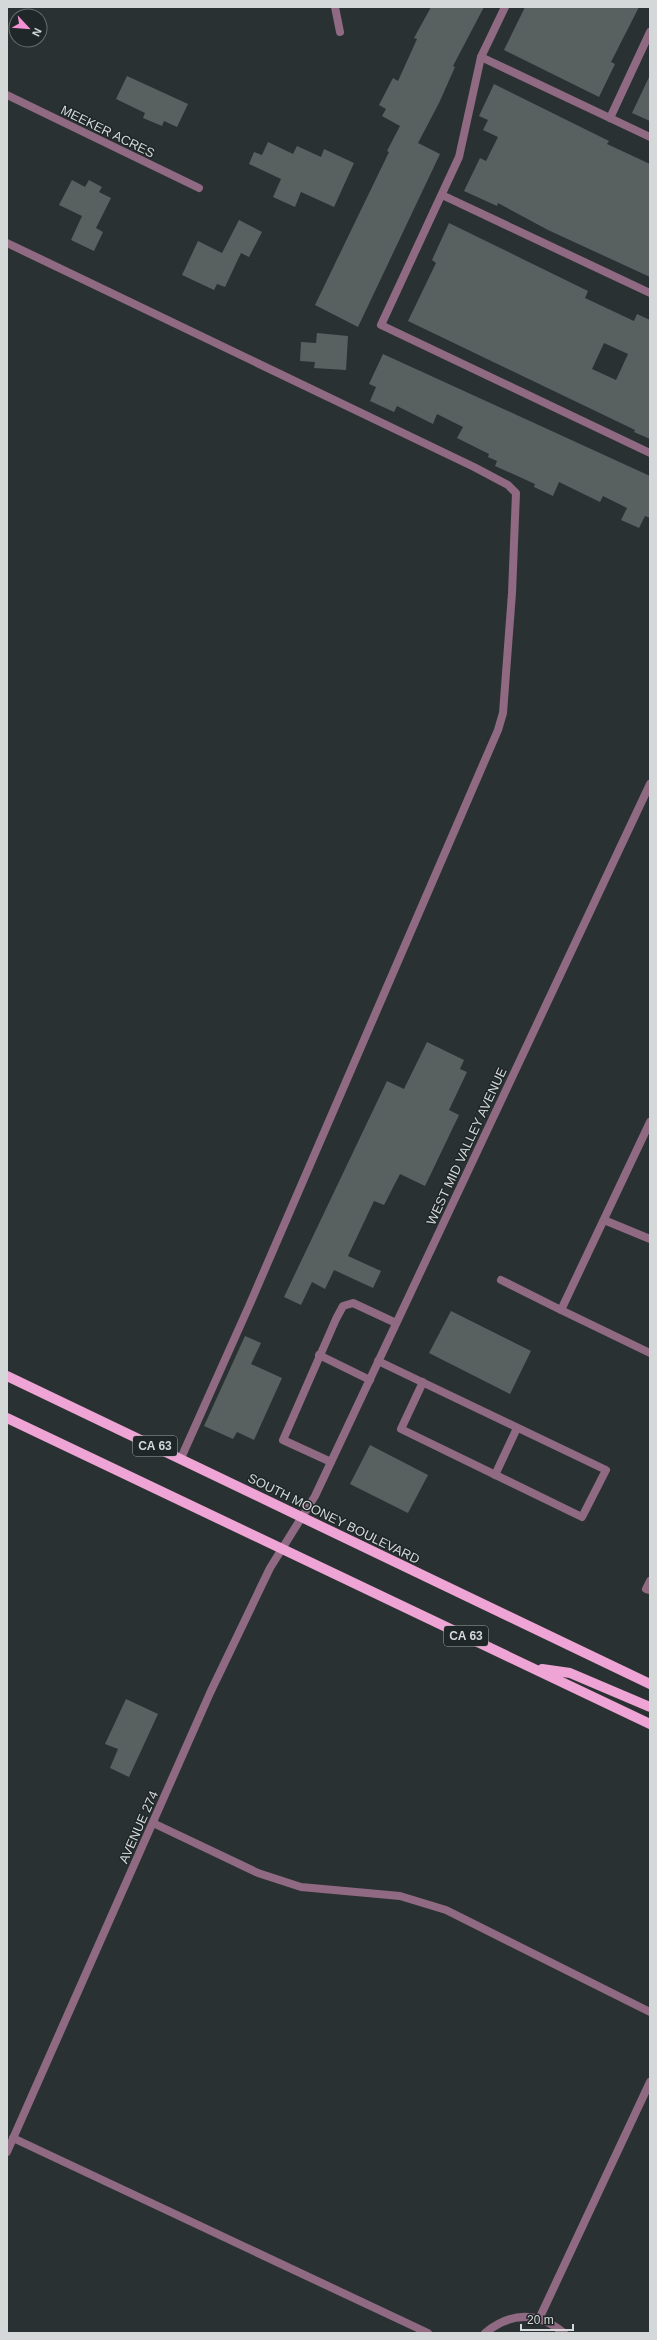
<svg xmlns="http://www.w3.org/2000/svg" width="657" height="2340" viewBox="0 0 657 2340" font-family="Helvetica,sans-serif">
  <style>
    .building { fill: #586060; fill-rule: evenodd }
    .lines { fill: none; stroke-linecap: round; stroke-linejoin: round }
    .lane { stroke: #8f6a82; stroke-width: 8 }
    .street { stroke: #8f6a82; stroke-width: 8 }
    .primary { stroke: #eea4d4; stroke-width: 10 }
    .labels { text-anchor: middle; stroke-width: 3; stroke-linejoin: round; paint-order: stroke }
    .shield { fill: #202728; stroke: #9ea3a3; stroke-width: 1 }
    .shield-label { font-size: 12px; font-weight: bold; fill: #d4d8d8 }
    .street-label { font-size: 13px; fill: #d4d8d8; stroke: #202728 }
  </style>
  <rect width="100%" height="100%" fill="#2a3132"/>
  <!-- building -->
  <g class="building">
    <path d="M 431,7 L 484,7 L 453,66 L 455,67 L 439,103 L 418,143 L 440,154 L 358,327 L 315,305 L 389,152 L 387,151 L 400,126 L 382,116 L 386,109 L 379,105 L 393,78 L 398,81 L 417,39 L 414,38 Z"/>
    <path d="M 525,7 L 639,7 L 611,62 L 615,64 L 599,97 L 504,50 Z"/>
    <path d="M 650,75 L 650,121 L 632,113 Z"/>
    <path d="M 127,76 L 188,104 L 177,127 L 164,121 L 162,126 L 143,118 L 145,113 L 116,99 Z"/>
    <path d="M 494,84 L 609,141 L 607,144 L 650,164 L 650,277 L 548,230 L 498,203 L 497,206 L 464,191 L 480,158 L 486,161 L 498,137 L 483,130 L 488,120 L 479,116 Z"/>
    <path d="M 268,142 L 293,154 L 297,146 L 321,157 L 324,149 L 354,163 L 334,207 L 301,192 L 295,207 L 273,197 L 281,179 L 249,164 L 254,152 L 262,155 Z"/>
    <path d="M 72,180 L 85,187 L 89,180 L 102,187 L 99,192 L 111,198 L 96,228 L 103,232 L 94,251 L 71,240 L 82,216 L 59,205 Z"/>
    <path d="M 239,220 L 262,232 L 249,257 L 241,253 L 225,287 L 217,284 L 214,290 L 182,275 L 198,241 L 222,253 Z"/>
    <path d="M 449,223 L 588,291 L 585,298 L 634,321 L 637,314 L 650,320 L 650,439 L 634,432 L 635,430 L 408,321 L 436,263 L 432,260 ZM 604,343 L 628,354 L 616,380 L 592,369 Z"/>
    <path d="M 317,333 L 348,336 L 346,370 L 314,368 L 315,362 L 300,361 L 301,342 L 316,343 Z"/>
    <path d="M 383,354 L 650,476 L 650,518 L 645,516 L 639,528 L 621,520 L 627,508 L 603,496 L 600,502 L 559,482 L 553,496 L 534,487 L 535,484 L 495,466 L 497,461 L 488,457 L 489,454 L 457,438 L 463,427 L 437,414 L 433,424 L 397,406 L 394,412 L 370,401 L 376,387 L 369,384 Z"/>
    <path d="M 427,1042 L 464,1060 L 460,1069 L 467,1072 L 449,1110 L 459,1115 L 425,1186 L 400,1174 L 384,1205 L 374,1201 L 348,1256 L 381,1271 L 373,1288 L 334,1270 L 325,1289 L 312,1282 L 301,1305 L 284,1297 L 387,1081 L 404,1089 Z"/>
    <path d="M 451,1311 L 531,1351 L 510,1394 L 429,1353 Z"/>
    <path d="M 245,1336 L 261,1343 L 251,1364 L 282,1378 L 254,1440 L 237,1432 L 233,1439 L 204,1426 Z"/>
    <path d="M 370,1445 L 428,1475 L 408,1513 L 350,1484 Z"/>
    <path d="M 126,1699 L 158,1714 L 129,1777 L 110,1768 L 118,1749 L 105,1744 Z"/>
  </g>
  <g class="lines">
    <!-- lane -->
    <g class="lane">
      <path d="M 335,7 L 340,32"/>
      <path d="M 7,243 L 474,467 L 508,485 L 516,493 L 512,593 L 503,713 L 498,730 L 249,1306 L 181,1458"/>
      <path d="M 604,1220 L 650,1239"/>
      <path d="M 319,1355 L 370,1380"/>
      <path d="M 378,1361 L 606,1470 L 582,1517 L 401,1429 L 423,1382"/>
      <path d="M 331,1462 L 283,1440 L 336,1319 L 343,1306 L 353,1303 L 396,1323"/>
      <path d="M 495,1475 L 517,1428"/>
      <path d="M 650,1581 L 646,1589 L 650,1590"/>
      <path d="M 153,1823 L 258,1873 L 301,1887 L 400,1896 L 446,1910 L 650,2012"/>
      <path d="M 13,2138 L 428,2333"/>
      <path d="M 539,2319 L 650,2082"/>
      <path d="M 485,2333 C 512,2311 538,2312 564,2333"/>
    </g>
    <!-- street -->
    <g class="street">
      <path d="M 505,7 L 481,57 L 459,157 L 381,325 L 650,453"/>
      <path d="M 481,57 L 650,137"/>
      <path d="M 7,95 L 199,188"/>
      <path d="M 610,118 L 650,32"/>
      <path d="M 442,195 L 650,293"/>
      <path d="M 501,1280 L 561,1310 L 650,1122"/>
      <path d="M 561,1310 L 650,1353"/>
      <path d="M 7,2152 L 210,1693 L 270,1568 L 315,1496 L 650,784"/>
    </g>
    <!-- primary -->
    <g class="primary">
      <path d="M 7,1376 L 650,1684"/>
      <path d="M 7,1418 L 650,1724"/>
      <path d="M 542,1669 L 570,1673 L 650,1707"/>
    </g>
  </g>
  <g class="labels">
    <!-- shield labels -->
    <g class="shield">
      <rect x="133" y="1436" width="44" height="20" rx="3"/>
      <rect x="444" y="1626" width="44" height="20" rx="3"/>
    </g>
    <g class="shield-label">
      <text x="155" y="1450">CA 63</text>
      <text x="466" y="1640">CA 63</text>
    </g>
    <!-- street labels -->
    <g class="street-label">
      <text transform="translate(108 131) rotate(26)" y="5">MEEKER ACRES</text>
      <text transform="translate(466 1146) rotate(-65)" y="5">WEST MID VALLEY AVENUE</text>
      <text transform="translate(334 1518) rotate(26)" y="5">SOUTH MOONEY BOULEVARD</text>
      <text transform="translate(138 1827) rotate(-66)" y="5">AVENUE 274</text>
    </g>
  </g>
  <!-- border -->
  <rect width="657" height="2340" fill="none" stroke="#d4d8d8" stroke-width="16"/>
  <!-- north arrow -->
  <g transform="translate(28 28) rotate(116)"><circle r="19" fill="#202728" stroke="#686e6e"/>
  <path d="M0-3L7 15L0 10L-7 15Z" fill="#f491d3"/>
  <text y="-6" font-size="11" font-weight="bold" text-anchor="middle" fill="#d4d8d8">N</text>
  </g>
  <!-- scale -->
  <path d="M521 2324v6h52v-6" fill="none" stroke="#d4d8d8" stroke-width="2"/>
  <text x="527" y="2324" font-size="12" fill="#d4d8d8" stroke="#202728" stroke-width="3" paint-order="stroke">20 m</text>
</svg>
